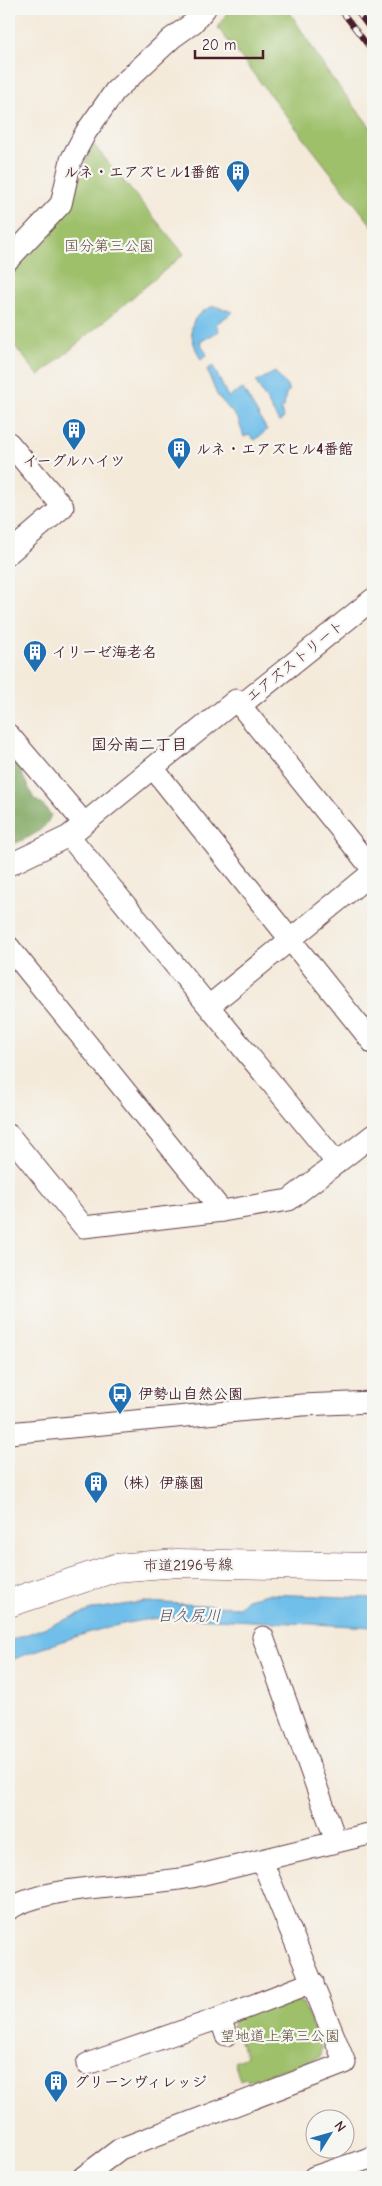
<svg xmlns="http://www.w3.org/2000/svg" width="382" height="2186" viewBox="0 0 382 2186" font-family="'Comic Neue','Klee One',sans-serif">
  <style>
    .green { fill: #9ec06a; stroke: #74704a }
    .forest { fill: #7ea65e; stroke: #646244 }
    .water { fill: #6fbfea; stroke: #5c6f8a }
    .lines { fill: none; stroke-linecap: round; stroke-linejoin: round }
    .street-casing { stroke: #643d45; stroke-width: 23 }
    .secondary-casing { stroke: #643d45; stroke-width: 29 }
    .street { stroke: #fff; stroke-width: 21 }
    .secondary { stroke: #fff; stroke-width: 28 }
    .rail-casing { stroke: #4a1f2b; stroke-width: 5.5 }
    .rail { stroke: #f6f6f2; stroke-width: 4; stroke-dasharray: 11; stroke-linecap: butt }
    .labels { text-anchor: middle; stroke-width: 4.5; stroke-linejoin: round; paint-order: stroke }
    .poi-label { font-size: 15px; font-weight: bold; fill: #4a1f2b; stroke: #f6f6f2; text-anchor: start }
    .park-label { font-size: 15px; fill: #634f3e; stroke: #f6f6f2 }
    .street-label { font-size: 15px; fill: #4a1f2b; stroke: #f6f6f2 }
    .neighbourhood-label { font-size: 16px; font-weight: bold; fill: #4a1f2b; stroke: #f6f6f2 }
    .water-label { font-size: 16px; font-style: italic; fill: #554f64; stroke: #f6f6f2 }
  </style>
  <rect width="100%" height="100%" fill="#f6f6f2"/>
  <filter id="ink" filterUnits="userSpaceOnUse"><feTurbulence type="fractalNoise" baseFrequency=".02" numOctaves="2"/><feDisplacementMap in="SourceGraphic" scale="10" xChannelSelector="R" yChannelSelector="G"/><feConvolveMatrix kernelMatrix="1 2 1 2 8 2 1 2 1" color-interpolation-filters="sRGB"/></filter>
  <filter id="wash" filterUnits="userSpaceOnUse"><feTurbulence type="fractalNoise" baseFrequency=".0096" numOctaves="4" result="noise"/><feDisplacementMap in="SourceGraphic" scale="20" xChannelSelector="R" yChannelSelector="G"/><feGaussianBlur stdDeviation="1.12" result="paint"/><feColorMatrix in="noise" values="0 0 0 0 0 0 0 0 0 0 0 0 0 0 0 0 0 1.4 0 .05"/><feComposite in="paint" operator="in"/></filter>
  <g filter="url(#wash)">
    <rect width="100%" height="100%" fill="#f4eada"/>
    <!-- green -->
    <g class="green">
      <path d="M 229,9 L 288,9 L 328,73 L 373,130 L 373,227 L 218,28 Z"/>
      <path d="M 93,144 L 184,254 L 39,376 L 9,339 L 9,277 L 32,248 L 68,209 Z"/>
      <path d="M 291,1999 L 303,2003 L 321,2047 L 320,2057 L 248,2081 L 246,2078 L 240,2080 L 234,2062 L 246,2057 L 238,2036 L 235,2037 L 232,2026 L 236,2017 Z"/>
    </g>
    <!-- forest -->
    <path class="forest" d="M 9,747 L 34,799 L 42,804 L 51,815 C 46,830 30,837 16,843 L 9,840 Z"/>
    <!-- water -->
    <g class="water">
      <path d="M 214,306 L 233,312 L 216,324 L 219,331 L 200,342 L 207,355 L 201,360 C 189,336 184,317 214,306 Z"/>
      <path d="M 213,366 L 228,397 L 243,389 L 267,430 L 255,440 L 249,435 L 244,437 L 238,419 L 217,395 L 207,370 Z"/>
      <path d="M 275,372 L 290,390 L 286,393 L 284,407 L 281,411 L 284,418 L 279,422 L 256,382 Z"/>
      <path d="M 267,1594 L 373,1598 L 373,1627 L 172,1617 C 113,1621 64,1640 9,1661 L 9,1641 L 94,1609 L 145,1602 L 239,1607 L 247,1599 Z"/>
    </g>
  </g>
  <g filter="url(#ink)">
    <g class="lines">
      <!-- street casing -->
      <g class="street-casing">
        <g id="street">
          <path d="M 9,259 L 61,204 L 71,160 L 86,132 L 115,91 L 172,38 L 193,23 L 205,9"/>
          <path d="M 9,443 L 63,507 L 9,553"/>
          <path d="M 241,705 L 373,599"/>
          <path d="M 9,735 L 84,823"/>
          <path d="M 153,768 L 373,1043"/>
          <path d="M 69,836 L 337,1163"/>
          <path d="M 9,865 L 69,836 L 236,700 L 373,870"/>
          <path d="M 9,947 L 222,1211"/>
          <path d="M 209,1006 L 373,872"/>
          <path d="M 9,1135 L 84,1227 L 222,1211 L 289,1200 L 373,1135"/>
          <path d="M 9,1433 L 302,1405 L 373,1402"/>
          <path d="M 263,1637 L 336,1841"/>
          <path d="M 9,1909 C 53,1883 140,1887 192,1877 L 373,1833"/>
          <path d="M 220,2018 L 226,2035"/>
          <path d="M 87,2064 L 220,2018 L 313,1982"/>
          <path d="M 83,2177 L 120,2149 L 345,2063 L 262,1861"/>
          <path d="M 314,2177 L 373,2157"/>
        </g>
      </g>
      <!-- secondary casing -->
      <g class="secondary-casing">
        <path id="secondary" d="M 9,1603 L 115,1568 L 177,1563 L 373,1567"/>
      </g>
      <!-- street -->
      <use href="#street" class="street"/>
      <!-- secondary -->
      <use href="#secondary" class="secondary"/>
      <!-- rail casing -->
      <g class="rail-casing">
        <g id="rail">
          <path d="M 340,9 L 373,52"/>
          <path d="M 355,9 L 373,33"/>
        </g>
      </g>
      <!-- rail -->
      <use href="#rail" class="rail"/>
    </g>
  </g>
  <!-- icons -->
  <defs>
    <g id="building-pin" transform="scale(1.25)"><path d="M0 17L-7.5 6A9.5 9.5 0 1 1 7.5 6Z" fill="#1f6fb2" stroke="#f6f6f2"/><path d="M-4-6H4V6H1V3H-1V6H-4ZM-2.5-4.3h1.7v1.8h-1.7ZM.8-4.3h1.7v1.8H.8ZM-2.5-1h1.7V.8h-1.7ZM.8-1h1.7V.8H.8Z" fill="#fff"/></g>
    <g id="bus-pin" transform="scale(1.25)"><path d="M0 17L-7.5 6A9.5 9.5 0 1 1 7.5 6Z" fill="#1f6fb2" stroke="#f6f6f2"/><path d="M-5-6H5V4H4V6H2V4H-2V6H-4V4H-5ZM-3.5-4V0h7V-4ZM-3.5 1.2v1.5H-2V1.2ZM2 1.2v1.5H3.5V1.2Z" fill="#fff"/></g>
  </defs>
  <g fill-rule="evenodd">
    <use href="#building-pin" x="238" y="172"/>
    <use href="#building-pin" x="74" y="430"/>
    <use href="#building-pin" x="179" y="449"/>
    <use href="#building-pin" x="35" y="652"/>
    <use href="#bus-pin" x="120" y="1394"/>
    <use href="#building-pin" x="96" y="1483"/>
    <use href="#building-pin" x="56" y="2082"/>
  </g>
  <g class="labels">
    <!-- poi labels -->
    <g class="poi-label">
      <text x="220" y="177" text-anchor="end">ルネ・エアズヒル1番館</text>
      <text x="196" y="454">ルネ・エアズヒル4番館</text>
      <text x="74" y="466" text-anchor="middle">イーグルハイツ</text>
      <text x="52" y="657">イリーゼ海老名</text>
      <text x="138" y="1399">伊勢山自然公園</text>
      <text x="114" y="1488">（株）伊藤園</text>
      <text x="74" y="2087">グリーンヴィレッジ</text>
    </g>
    <!-- park labels -->
    <g class="park-label">
      <text x="109" y="251">国分第三公園</text>
      <text x="280" y="2041">望地道上第三公園</text>
    </g>
    <!-- street labels -->
    <g class="street-label">
      <text transform="translate(295 661) rotate(-39)" y="5">エアズストリート</text>
      <text transform="translate(188 1565) rotate(-1)" y="5">市道2196号線</text>
    </g>
    <!-- neighbourhood labels -->
    <g class="neighbourhood-label">
      <text x="139" y="750">国分南二丁目</text>
    </g>
    <!-- water labels -->
    <g class="water-label">
      <text x="189" y="1621">目久尻川</text>
    </g>
  </g>
  <!-- margin -->
  <rect width="382" height="2186" fill="none" stroke="#f6f6f2" stroke-width="30"/>
  <!-- north arrow -->
  <g transform="translate(330 2134) rotate(53)"><circle r="24" fill="#f6f6f2" stroke="#b1a0a2"/>
  <path d="M0-4L9 19L0 12L-9 19Z" fill="#1f6fb2"/>
  <text y="-8" font-size="14" font-weight="bold" text-anchor="middle" fill="#4a1f2b">N</text>
  </g>
  <!-- scale -->
  <path d="M195 50v8h68v-8" fill="none" stroke="#4a1f2b" stroke-width="2.5"/>
  <text x="202" y="50" font-size="15" fill="#4a1f2b" stroke="#f6f6f2" stroke-width="4" paint-order="stroke">20 m</text>
</svg>
